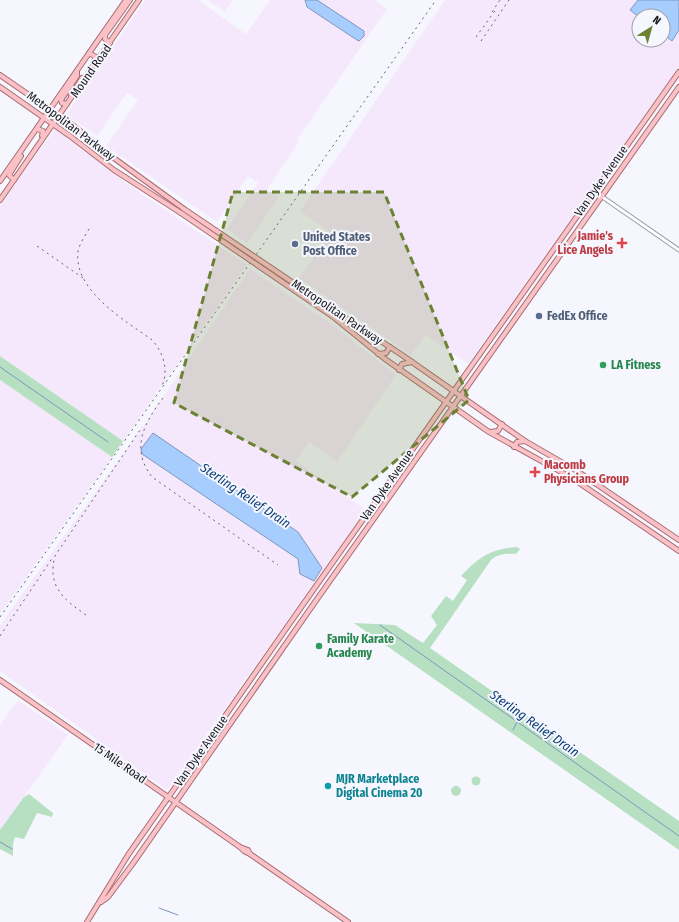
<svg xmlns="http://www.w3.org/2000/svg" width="679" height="922" viewBox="0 0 679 922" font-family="'Fira Sans Condensed',sans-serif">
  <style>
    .industrial { fill: #f6e8fc; fill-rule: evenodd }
    .green { fill: #b7e0c2 }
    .water { fill: #a7cdff; stroke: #7c97bb }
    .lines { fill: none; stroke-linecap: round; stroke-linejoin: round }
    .stream { stroke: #7c97bb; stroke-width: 1 }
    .minor-casing { stroke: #999ba6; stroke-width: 5 }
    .major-casing { stroke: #a96d73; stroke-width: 6 }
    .minor { stroke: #fff; stroke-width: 3 }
    .major { stroke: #fac2c7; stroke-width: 4 }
    .rail { stroke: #646569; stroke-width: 1; stroke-dasharray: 2 4; stroke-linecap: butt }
    .major-bridge-casing { stroke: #a96d73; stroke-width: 6; stroke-linecap: butt }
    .major-bridge { stroke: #fac2c7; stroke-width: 4 }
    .marked { fill: #6b8233; fill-opacity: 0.2; stroke: #6b8233; stroke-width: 3; stroke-dasharray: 8 5; stroke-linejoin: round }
    .health-dot { fill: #e0444e; stroke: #f6f7fe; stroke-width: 1.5 }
    .service-dot { fill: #5c6f8a; stroke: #f6f7fe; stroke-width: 1.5 }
    .leisure-dot { fill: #2e9e5b; stroke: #f6f7fe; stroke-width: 1.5 }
    .culture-dot { fill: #0f9aa8; stroke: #f6f7fe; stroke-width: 1.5 }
    .labels { text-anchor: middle; stroke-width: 4; stroke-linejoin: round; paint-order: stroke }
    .street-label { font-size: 12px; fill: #191a1d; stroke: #f6f7fe }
    .health-label { font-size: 12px; font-weight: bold; fill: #be3a42; stroke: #f6f7fe; text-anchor: end }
    .service-label { font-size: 12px; font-weight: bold; fill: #4e5e75; stroke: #f6f7fe; text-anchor: start }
    .leisure-label { font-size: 12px; font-weight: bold; fill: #27864d; stroke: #f6f7fe; text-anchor: start }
    .culture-label { font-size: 12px; font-weight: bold; fill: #0d838f; stroke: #f6f7fe; text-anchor: start }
    .water-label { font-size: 13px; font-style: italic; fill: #0c3e78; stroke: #f6f7fe }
  </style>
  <rect width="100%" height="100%" fill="#f6f7fe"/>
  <!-- industrial -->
  <g class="industrial">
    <path d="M 145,0 L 198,0 L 246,34 L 270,0 L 375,0 L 387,9 L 297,140 L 299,142 L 267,189 L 279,197 L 247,243 L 227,229 L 258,183 L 248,176 L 217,222 L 106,146 L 138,100 L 127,93 L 97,136 L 66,115 Z"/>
    <path d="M 207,0 L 233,0 L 225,12 Z"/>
    <path d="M 445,0 L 679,0 L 679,67 L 468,364 L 426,335 L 411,355 L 299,278 L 331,233 L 300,211 ZM 639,16 L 663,16 L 663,40 L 639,40 Z"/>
    <path d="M 55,129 L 67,137 L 85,153 L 89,153 L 127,184 L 247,265 L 123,441 L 0,356 L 0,205 Z"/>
    <path d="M 250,269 L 334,326 L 396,375 L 337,462 L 309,442 L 296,461 L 366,510 L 167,790 L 0,671 L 0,625 L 146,422 Z"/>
    <path d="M 0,380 L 112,457 L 0,614 Z"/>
    <path d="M 18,700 L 68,735 L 0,830 L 0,725 Z"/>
  </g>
  <!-- green -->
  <g class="green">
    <path d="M 0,356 L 123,441 L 112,457 L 0,380 Z"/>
    <path d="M 517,547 L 520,549 L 516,554 C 508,553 497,554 491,560 L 430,648 L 679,821 L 679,850 L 354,623 L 395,625 L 423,643 L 437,625 L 431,616 L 446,596 L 453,601 L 467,580 L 461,576 C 479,557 490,549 517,547 Z"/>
    <circle cx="476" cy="781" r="4.5"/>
    <circle cx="456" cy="791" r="5"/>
    <path d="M 29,794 L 53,813 L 52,817 L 37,813 L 24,839 L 15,837 L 13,844 L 13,856 L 0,849 L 0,830 L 24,797 Z"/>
  </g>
  <!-- water -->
  <g class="water">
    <path d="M 305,0 L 317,0 L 364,31 L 364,36 L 359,41 L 357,40 L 307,7 Z"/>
    <path d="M 638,0 L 679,0 L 679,30 L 672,41 L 663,34 L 663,16 L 639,17 L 630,10 Z"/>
    <path d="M 153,433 L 298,532 L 322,568 L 314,581 L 300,574 L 298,559 L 142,454 L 141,449 Z"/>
  </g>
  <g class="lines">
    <!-- stream -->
    <g class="stream">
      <path d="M 0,367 L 108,442"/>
      <path d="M 380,625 L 679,836"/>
      <path d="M 513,730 L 517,722"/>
      <path d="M 0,842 L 12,849"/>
      <path d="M 159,908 L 178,915"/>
    </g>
    <!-- minor casing -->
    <g class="minor-casing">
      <path id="minor" d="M 601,196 L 679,250"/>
    </g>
    <!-- major casing -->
    <g class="major-casing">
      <g id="major">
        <path d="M 110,43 L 105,39 L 105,35 L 130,0"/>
        <path d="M 89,53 L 96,57 L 93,63"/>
        <path d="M 0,75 L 74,126 L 111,156 L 184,209"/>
        <path d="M 0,87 L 70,136 L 114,170 L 181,213"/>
        <path d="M 71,96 L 82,78"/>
        <path d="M 67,104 L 62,103 L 61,100 L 77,76 L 77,71"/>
        <path d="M 37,129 L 43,131 L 42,136"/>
        <path d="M 14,180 L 9,175 L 21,156"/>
        <path d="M 0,181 L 126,0"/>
        <path d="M 0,200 L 139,0"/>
        <path d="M 335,311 L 402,355 L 525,441 L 577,471 L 679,540"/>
        <path d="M 332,316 L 385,359 L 489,432 L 572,478 L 679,551"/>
        <path d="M 378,354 L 386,353 L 390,347"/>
        <path d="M 399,370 L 402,364 L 412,362"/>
        <path d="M 490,432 L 498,431 L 502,424"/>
        <path d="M 514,447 L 517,442 L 525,441"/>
        <path d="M 0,680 L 240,847 L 248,850 L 250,854"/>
        <path d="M 240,847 L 244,851 L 250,854 L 348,922"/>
        <path d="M 101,902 L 108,897 L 134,862 L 315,602 L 679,87"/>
        <path d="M 87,922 L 128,855 L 297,613 L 679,72"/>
      </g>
    </g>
    <!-- minor -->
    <use href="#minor" class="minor"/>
    <!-- major -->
    <use href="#major" class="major"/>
    <!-- rail -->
    <g class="rail">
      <path d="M 492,12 L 500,0"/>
      <path d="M 476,37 L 497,8"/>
      <path d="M 481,41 L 509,0"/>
      <path d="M 89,229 C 85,236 80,243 78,251 C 73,290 124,320 151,339 C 163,351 169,370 162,386"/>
      <path d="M 37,246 L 83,278"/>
      <path d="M 163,398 C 144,423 130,449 152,477 L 278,565"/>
      <path d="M 86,615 C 63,599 47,586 55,556 L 142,427"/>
      <path d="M 0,617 L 436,0"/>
      <path d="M 0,636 L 53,557"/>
    </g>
    <!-- major-bridge casing -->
    <g class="major-bridge-casing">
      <g id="major-bridge">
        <path d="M 184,209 L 335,311"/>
        <path d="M 181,213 L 332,316"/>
      </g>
    </g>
    <!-- major-bridge -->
    <use href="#major-bridge" class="major-bridge"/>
  </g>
  <!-- marked area -->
  <path class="marked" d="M 233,192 L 384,192 L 469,400 L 352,497 L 174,403 Z"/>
  <!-- markers -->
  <g class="health-dot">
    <path d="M620 237h4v4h4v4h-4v4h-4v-4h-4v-4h4z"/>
    <path d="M533 466h4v4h4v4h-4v4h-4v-4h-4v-4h4z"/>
  </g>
  <g class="service-dot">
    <circle cx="295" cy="244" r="4"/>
    <circle cx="539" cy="316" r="4"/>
  </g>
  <g class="leisure-dot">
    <circle cx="603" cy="365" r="4"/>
    <circle cx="319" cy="646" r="4"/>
  </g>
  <circle class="culture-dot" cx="328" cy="786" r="4"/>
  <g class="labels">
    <!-- street labels -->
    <g class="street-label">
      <text transform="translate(91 71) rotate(-55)" y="4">Mound Road</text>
      <text transform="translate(71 126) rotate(37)" y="4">Metropolitan Parkway</text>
      <text transform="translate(601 181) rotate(-55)" y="4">Van Dyke Avenue</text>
      <text transform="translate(337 312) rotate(34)" y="4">Metropolitan Parkway</text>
      <text transform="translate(387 485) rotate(-55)" y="4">Van Dyke Avenue</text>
      <text transform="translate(201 751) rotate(-55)" y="4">Van Dyke Avenue</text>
      <text transform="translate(120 763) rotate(35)" y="4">15 Mile Road</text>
    </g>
    <!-- health labels -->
    <g class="health-label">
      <text x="613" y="240">Jamie's<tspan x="613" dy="14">Lice Angels</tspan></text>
      <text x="544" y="469" text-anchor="start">Macomb<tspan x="544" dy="14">Physicians Group</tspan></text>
    </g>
    <!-- service labels -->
    <g class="service-label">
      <text x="303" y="241">United States<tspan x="303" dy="14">Post Office</tspan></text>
      <text x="547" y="320">FedEx Office</text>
    </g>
    <!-- leisure labels -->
    <g class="leisure-label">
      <text x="611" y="369">LA Fitness</text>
      <text x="327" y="643">Family Karate<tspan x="327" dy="14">Academy</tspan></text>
    </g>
    <!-- culture labels -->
    <g class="culture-label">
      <text x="336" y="783">MJR Marketplace<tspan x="336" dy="14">Digital Cinema 20</tspan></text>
    </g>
    <!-- water labels -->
    <g class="water-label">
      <text transform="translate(246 495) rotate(34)" y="5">Sterling Relief Drain</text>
      <text transform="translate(535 723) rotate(35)" y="5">Sterling Relief Drain</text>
    </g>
  </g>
  <!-- north arrow -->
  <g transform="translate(651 28) rotate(37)"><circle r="19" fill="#f6f7fe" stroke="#9e9fa4"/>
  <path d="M0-3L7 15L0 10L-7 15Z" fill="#6b8233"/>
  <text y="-6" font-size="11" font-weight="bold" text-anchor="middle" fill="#191a1d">N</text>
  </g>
</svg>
